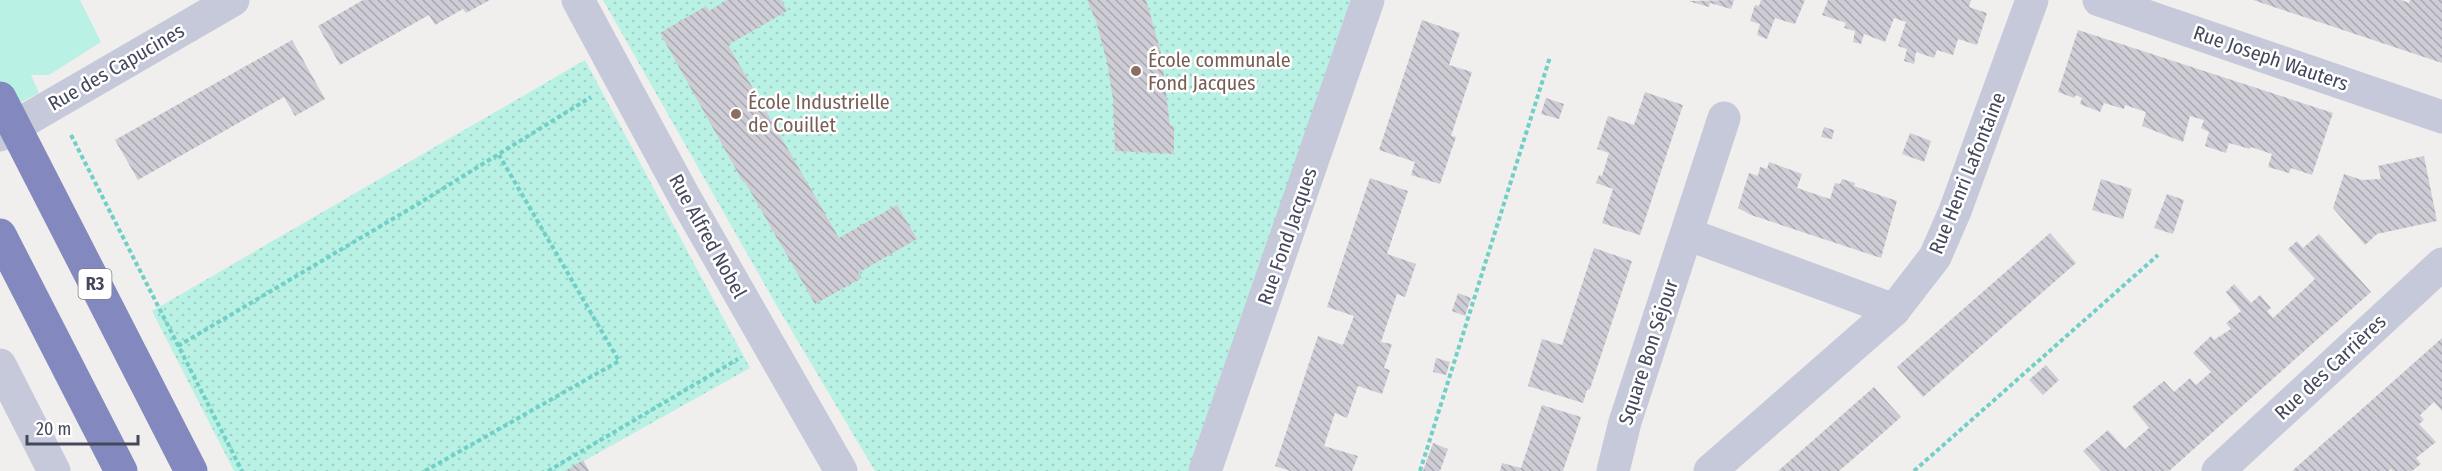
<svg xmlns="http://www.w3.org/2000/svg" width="2442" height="471" viewBox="0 0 2442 471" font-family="'Fira Sans Condensed',sans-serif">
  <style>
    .grass { fill: #b9f1e4 }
    .park { fill: url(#park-dots) }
    .building { fill: url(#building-back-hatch) }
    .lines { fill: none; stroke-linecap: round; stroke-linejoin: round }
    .path { stroke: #70d0c5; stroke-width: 4; stroke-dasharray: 4.5 3; stroke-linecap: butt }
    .street { stroke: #c6c9d9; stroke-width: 33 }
    .highway { stroke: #8389bf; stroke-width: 33 }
    .education-dot { fill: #8d6e63; stroke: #fff; stroke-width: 2 }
    .labels { text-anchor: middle; stroke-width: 5; stroke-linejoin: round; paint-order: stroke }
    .shield { fill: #fff; stroke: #7d7f8d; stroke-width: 1.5 }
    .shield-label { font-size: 18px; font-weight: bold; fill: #45485c }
    .street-label { font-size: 20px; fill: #45485c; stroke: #fff }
    .education-label { font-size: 20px; fill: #785e54; stroke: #fff; text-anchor: start }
  </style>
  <defs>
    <pattern id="park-dots" width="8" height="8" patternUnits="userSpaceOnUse" patternTransform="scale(1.5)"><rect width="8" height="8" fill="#b9f1e4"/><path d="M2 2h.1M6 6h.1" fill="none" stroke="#a0d0c6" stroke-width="1.8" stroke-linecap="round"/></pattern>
    <pattern id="building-back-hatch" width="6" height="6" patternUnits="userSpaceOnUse" patternTransform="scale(1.5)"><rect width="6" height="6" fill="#cecdd6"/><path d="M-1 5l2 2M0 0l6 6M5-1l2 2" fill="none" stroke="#a9a8b1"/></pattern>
  </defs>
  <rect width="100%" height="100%" fill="#f1efed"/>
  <!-- grass -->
  <path class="grass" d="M 0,0 L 80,0 L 101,42 L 49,75 L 31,75 L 39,93 L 0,113 Z"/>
  <!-- park -->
  <g class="park">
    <path d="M 603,0 L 1354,0 L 1191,471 L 875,471 L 774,301 Z"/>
    <path d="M 585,60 L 750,368 L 566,471 L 234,471 L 152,311 Z"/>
  </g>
  <!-- building -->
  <g class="building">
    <path d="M 363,0 L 490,0 L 466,13 L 463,9 L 435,25 L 429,15 L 340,65 L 318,26 Z"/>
    <path d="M 727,0 L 781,0 L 787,11 L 728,45 L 839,238 L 897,205 L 917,239 L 858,273 L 862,278 L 815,304 L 745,182 L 743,182 L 660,33 L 706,6 L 709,11 Z"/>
    <path d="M 1087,0 L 1146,0 L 1161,52 L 1170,126 L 1174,126 L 1174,154 L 1115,151 L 1113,99 L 1107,62 L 1096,21 Z"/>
    <path d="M 1734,0 L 1731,9 L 1710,3 L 1709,7 L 1688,1 Z"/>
    <path d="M 1761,0 L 1805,0 L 1795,24 L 1775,18 L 1767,39 L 1757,35 L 1760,24 L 1750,21 L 1755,5 L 1759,6 Z"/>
    <path d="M 1828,0 L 1971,0 L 1969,7 L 1987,13 L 1977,45 L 1958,39 L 1953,55 L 1937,50 L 1934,58 L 1916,52 L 1914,64 L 1904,61 L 1907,49 L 1898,46 L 1906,22 L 1894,18 L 1885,42 L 1864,34 L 1861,44 L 1853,42 L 1855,31 L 1844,28 L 1846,23 L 1822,15 Z"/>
    <path d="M 2253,0 L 2401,0 L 2409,3 L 2410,0 L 2442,0 L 2442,63 Z"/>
    <path d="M 1422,20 L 1460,33 L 1449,65 L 1472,72 L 1451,136 L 1456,137 L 1440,184 L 1411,175 L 1415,162 L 1379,150 Z"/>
    <path d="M 2078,30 L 2333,113 L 2312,175 L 2291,168 L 2289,173 L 2268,167 L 2272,154 L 2251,147 L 2250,149 L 2229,143 L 2226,153 L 2205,146 L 2209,132 L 2201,128 L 2204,120 L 2190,116 L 2183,142 L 2142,126 L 2146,112 L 2125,105 L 2124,109 L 2104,103 L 2100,112 L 2080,104 L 2082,98 L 2076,95 L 2074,98 L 2058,92 Z"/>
    <path d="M 292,40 L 325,99 L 295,116 L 284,97 L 138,180 L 115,140 Z"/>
    <path d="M 1645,92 L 1683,105 L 1640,235 L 1602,223 L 1613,189 L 1596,183 L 1599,175 L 1602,176 L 1609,153 L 1597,149 L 1608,116 L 1634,125 Z"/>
    <path d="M 1546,98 L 1564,104 L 1559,119 L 1541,114 Z"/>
    <path d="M 1824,127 L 1834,130 L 1832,139 L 1821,137 Z"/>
    <path d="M 1910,133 L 1931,141 L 1924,162 L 1902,154 Z"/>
    <path d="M 2424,156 L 2437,221 L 2377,234 L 2365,245 L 2333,208 L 2344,174 L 2362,180 L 2381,179 L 2378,166 Z"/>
    <path d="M 1769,162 L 1802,174 L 1797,188 L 1830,199 L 1835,183 L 1840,184 L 1842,179 L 1855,183 L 1854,186 L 1897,201 L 1881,258 L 1751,215 L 1738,208 L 1749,173 L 1758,176 L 1760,167 L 1767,169 Z"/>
    <path d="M 1370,178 L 1408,191 L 1387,254 L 1416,264 L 1405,297 L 1397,294 L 1381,342 L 1392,344 L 1384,368 L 1390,370 L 1382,394 L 1358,386 L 1347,418 L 1335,413 L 1324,446 L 1358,456 L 1352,471 L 1290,471 L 1275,466 L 1318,336 L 1343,345 L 1354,316 L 1327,307 Z"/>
    <path d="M 2101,179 L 2132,189 L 2123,219 L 2092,210 Z"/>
    <path d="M 2167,194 L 2184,200 L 2173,234 L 2154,228 Z"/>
    <path d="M 2050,233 L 2076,263 L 1923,397 L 1897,367 Z"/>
    <path d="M 2319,234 L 2371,292 L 2169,471 L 2101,471 L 2083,451 L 2108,430 L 2125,449 L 2149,428 L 2132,407 L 2164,381 L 2174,392 L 2190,378 L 2196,385 L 2211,372 L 2193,353 L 2211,336 L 2214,340 L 2231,329 L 2226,323 L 2241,311 L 2226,292 L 2234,284 L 2251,303 L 2260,295 L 2271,308 L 2267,311 L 2273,318 L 2315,279 L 2288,249 L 2297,241 L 2303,248 Z"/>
    <path d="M 1594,248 L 1632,261 L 1590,389 L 1587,390 L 1583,403 L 1528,386 L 1542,339 L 1562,345 Z"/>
    <path d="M 1458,293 L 1471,298 L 1465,316 L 1452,311 Z"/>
    <path d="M 2442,338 L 2442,411 L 2434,402 L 2420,415 L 2424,420 L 2419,424 L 2436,442 L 2416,458 L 2421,464 L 2412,471 L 2393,471 L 2391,469 L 2389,471 L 2292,471 Z"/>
    <path d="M 1436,358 L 1450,362 L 1446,375 L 1433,372 Z"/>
    <path d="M 2046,365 L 2059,380 L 2043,395 L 2029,380 Z"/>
    <path d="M 1874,387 L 1901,417 L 1875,440 L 1839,471 L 1778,471 Z"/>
    <path d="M 1542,405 L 1581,417 L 1563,471 L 1500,471 L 1502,463 L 1521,468 Z"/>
    <path d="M 1433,443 L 1448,449 L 1440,471 L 1423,471 Z"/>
    <path d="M 583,460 L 589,471 L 565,471 Z"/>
  </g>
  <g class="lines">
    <!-- path -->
    <g class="path">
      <path d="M 71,135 L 242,471"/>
      <path d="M 178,346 L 418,204 L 591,97"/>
      <path d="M 425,471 L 619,361 L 499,155"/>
      <path d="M 548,471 L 738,359"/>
      <path d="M 1420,471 L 1550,57"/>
      <path d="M 1914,471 L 2158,255"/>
    </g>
    <!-- street -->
    <g class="street">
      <path d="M 578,0 L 685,198 L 841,471"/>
      <path d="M 2099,0 L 2442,117"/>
      <path d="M 0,135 L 233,0"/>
      <path d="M 1687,234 L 1894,310"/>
      <path d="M 0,365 L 54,471"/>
      <path d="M 1205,471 L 1368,0"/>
      <path d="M 1613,471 L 1625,422 L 1724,118"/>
      <path d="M 1710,471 L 1894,310 L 1935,257 L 1955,211 L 2032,0"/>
      <path d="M 2218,471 L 2442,264"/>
    </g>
    <!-- highway -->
    <g class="highway">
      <path d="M 0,98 L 191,471"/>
      <path d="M 0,235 L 121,471"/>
    </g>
  </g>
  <!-- markers -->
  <g class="education-dot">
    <circle cx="1136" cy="71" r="6"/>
    <circle cx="736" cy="114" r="6"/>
  </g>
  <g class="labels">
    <!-- shield labels -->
    <rect class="shield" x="78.5" y="269" width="33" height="30" rx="4.5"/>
    <g class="shield-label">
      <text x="95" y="290">R3</text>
    </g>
    <!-- street labels -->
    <g class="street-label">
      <text transform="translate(2271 58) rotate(19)" y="7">Rue Joseph Wauters</text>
      <text transform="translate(116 67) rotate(-30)" y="7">Rue des Capucines</text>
      <text transform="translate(1967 173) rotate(-68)" y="7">Rue Henri Lafontaine</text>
      <text transform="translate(708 236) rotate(61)" y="7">Rue Alfred Nobel</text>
      <text transform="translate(1287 236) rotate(-71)" y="7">Rue Fond Jacques</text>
      <text transform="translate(1648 352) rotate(-72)" y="7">Square Bon Séjour</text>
      <text transform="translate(2330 367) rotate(-43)" y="7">Rue des Carrières</text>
    </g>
    <!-- education labels -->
    <g class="education-label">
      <text x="1148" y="67">École communale<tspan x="1148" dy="23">Fond Jacques</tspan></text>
      <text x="748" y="109">École Industrielle<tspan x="748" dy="23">de Couillet</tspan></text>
    </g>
  </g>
  <!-- scale -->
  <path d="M27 435v9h111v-9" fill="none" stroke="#45485c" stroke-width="3"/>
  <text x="36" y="435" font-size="18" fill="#45485c" stroke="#ffffff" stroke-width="4.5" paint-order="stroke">20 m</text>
</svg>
